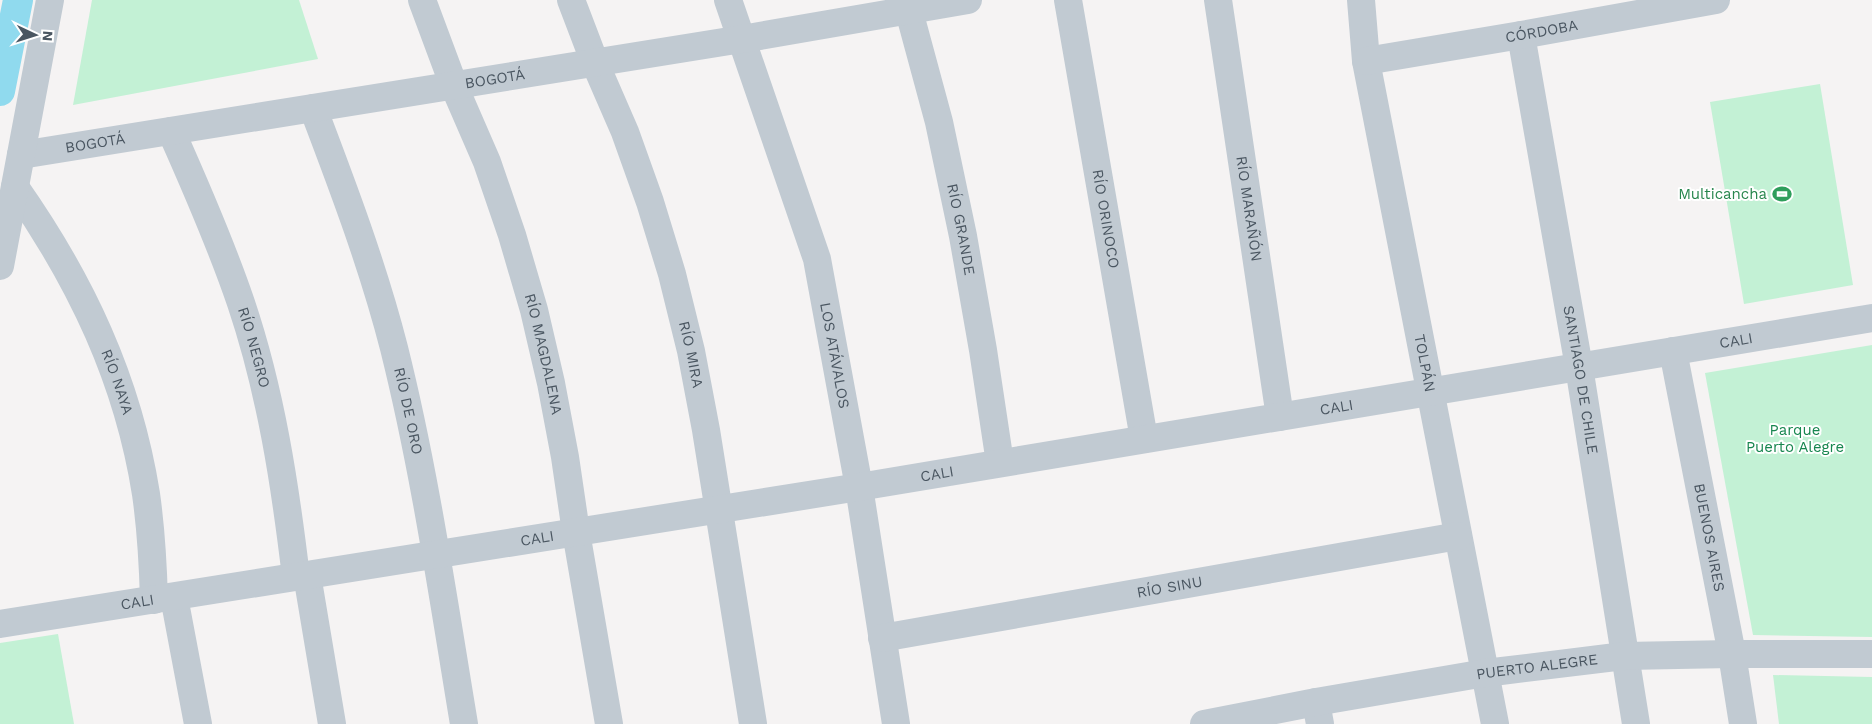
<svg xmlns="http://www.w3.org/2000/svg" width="1872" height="724" viewBox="0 0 1872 724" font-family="'Work Sans',sans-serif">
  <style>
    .green { fill: #c3f1d5 }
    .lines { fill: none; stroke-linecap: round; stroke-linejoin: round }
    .canal { stroke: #90daee; stroke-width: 30 }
    .minor { stroke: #c1cad2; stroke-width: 28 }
    .tertiary { stroke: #c1cad2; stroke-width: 28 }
    .labels { text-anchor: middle; stroke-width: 4; stroke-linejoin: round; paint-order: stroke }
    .street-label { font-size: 15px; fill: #4a5661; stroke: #fff }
    .leisure-label { font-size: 15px; fill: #27864d; stroke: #fff; text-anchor: end }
    .park-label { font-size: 15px; fill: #17864f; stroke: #fff }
  </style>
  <rect width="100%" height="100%" fill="#f5f3f3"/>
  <!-- green -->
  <g class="green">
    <path d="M 92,0 L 299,0 L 318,59 L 73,105 Z"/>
    <path d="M 1820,84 L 1853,285 L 1744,304 L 1710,102 Z"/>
    <path d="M 1872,345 L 1872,637 L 1753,635 L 1705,373 Z"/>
    <path d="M 58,634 L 74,724 L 0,724 L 0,643 Z"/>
    <path d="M 1773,675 L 1872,677 L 1872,724 L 1779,724 Z"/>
  </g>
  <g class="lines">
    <!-- canal -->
    <path class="canal" d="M 0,91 L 18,0"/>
    <!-- minor -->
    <g class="minor">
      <path id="s1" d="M 422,0 L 454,86 L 487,162 L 512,235 L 534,310 L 551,383 L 565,457 L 576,532 L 609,724"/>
      <path id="s2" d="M 571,0 L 595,63 L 625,132 L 650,202 L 672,274 L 691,351 L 706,430 L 753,724"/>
      <path id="s3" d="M 728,0 L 817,259 L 859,487 L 896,724"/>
      <path id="s4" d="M 906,0 L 939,122 L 963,236 L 983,350 L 1000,463"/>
      <path id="s5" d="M 1068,0 L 1144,439"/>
      <path id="s6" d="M 1218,0 L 1280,417"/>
      <path id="s7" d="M 1361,0 L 1366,61 L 1495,724"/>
      <path id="s8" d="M 1521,35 L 1579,367 L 1636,724"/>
      <path id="s9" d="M 1366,61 L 1521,35 L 1716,0"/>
      <path id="s10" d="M 313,108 C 343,187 373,266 394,348 C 425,472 443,598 464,724"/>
      <path id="s11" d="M 171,131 C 196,187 221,244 241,303 C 271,392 285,484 296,577"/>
      <path id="s12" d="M 15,187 C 81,281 128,380 146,494 C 151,529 153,564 154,600"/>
      <path id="s13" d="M 1673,351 L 1732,654 L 1743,724"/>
      <path d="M 307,575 L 332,724"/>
      <path d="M 174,597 L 198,724"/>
      <path id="s14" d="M 0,624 L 859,487 L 1872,318"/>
      <path id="s15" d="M 882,638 L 1458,536"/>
      <path d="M 1316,702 L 1320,724"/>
      <path id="s16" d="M 1204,724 L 1316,702 L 1485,673 L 1624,656 L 1732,654 L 1872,654"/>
    </g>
    <!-- tertiary -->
    <g class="tertiary">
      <path id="s17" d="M 21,155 L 742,39 L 968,0"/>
      <path d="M 0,266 L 50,0"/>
    </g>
  </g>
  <!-- icons -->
  <defs>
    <g id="stadium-bare" transform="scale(1.5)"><path d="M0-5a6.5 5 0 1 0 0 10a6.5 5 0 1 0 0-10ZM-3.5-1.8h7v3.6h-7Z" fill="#2e9e5b" stroke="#fff" stroke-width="2.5" paint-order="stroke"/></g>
  </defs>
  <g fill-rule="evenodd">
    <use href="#stadium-bare" x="1782" y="194"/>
  </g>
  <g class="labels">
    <!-- street labels -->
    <g class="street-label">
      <text dy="5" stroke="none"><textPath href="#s9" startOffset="178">CÓRDOBA</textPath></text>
      <text dy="5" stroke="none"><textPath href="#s17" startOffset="480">BOGOTÁ</textPath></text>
      <text dy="5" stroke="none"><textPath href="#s17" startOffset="75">BOGOTÁ</textPath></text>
      <text dy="5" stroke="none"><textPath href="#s6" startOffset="211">RÍO MARAÑÓN</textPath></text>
      <text dy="5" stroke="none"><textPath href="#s5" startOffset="222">RÍO ORINOCO</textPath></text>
      <text dy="5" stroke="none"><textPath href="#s4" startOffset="236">RÍO GRANDE</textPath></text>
      <text dy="5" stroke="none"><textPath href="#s14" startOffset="1759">CALI</textPath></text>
      <text dy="5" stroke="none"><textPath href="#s11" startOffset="232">RÍO NEGRO</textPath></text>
      <text dy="5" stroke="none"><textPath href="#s2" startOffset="375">RÍO MIRA</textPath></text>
      <text dy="5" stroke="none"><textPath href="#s1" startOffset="375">RÍO MAGDALENA</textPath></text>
      <text dy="5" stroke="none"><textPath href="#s3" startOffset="372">LOS ATÁVALOS</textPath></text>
      <text dy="5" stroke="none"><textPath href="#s7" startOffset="369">TOLPÁN</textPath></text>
      <text dy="5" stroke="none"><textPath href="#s8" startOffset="350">SANTIAGO DE CHILE</textPath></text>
      <text dy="5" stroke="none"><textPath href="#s12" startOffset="221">RÍO NAYA</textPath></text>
      <text dy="5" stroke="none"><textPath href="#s14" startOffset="1354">CALI</textPath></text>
      <text dy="5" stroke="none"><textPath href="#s10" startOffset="318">RÍO DE ORO</textPath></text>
      <text dy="5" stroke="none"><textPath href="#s14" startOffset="949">CALI</textPath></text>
      <text dy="5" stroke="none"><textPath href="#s13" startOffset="190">BUENOS AIRES</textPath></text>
      <text dy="5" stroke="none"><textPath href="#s14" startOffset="544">CALI</textPath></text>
      <text dy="5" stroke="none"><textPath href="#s15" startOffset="292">RÍO SINU</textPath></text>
      <text dy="5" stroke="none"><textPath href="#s14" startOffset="139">CALI</textPath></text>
      <text dy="5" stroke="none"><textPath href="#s16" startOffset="338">PUERTO ALEGRE</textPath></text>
    </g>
    <!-- leisure labels -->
    <g class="leisure-label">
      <text x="1767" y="199">Multicancha</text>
    </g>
    <!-- park labels -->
    <g class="park-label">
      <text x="1795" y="435">Parque<tspan x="1795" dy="17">Puerto Alegre</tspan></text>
    </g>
  </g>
  <!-- north arrow -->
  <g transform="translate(35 35) rotate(94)" stroke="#ffffff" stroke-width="4" paint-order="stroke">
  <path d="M0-4L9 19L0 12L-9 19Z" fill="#4a5661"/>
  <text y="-8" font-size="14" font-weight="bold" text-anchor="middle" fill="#4a5661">N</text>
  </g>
</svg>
